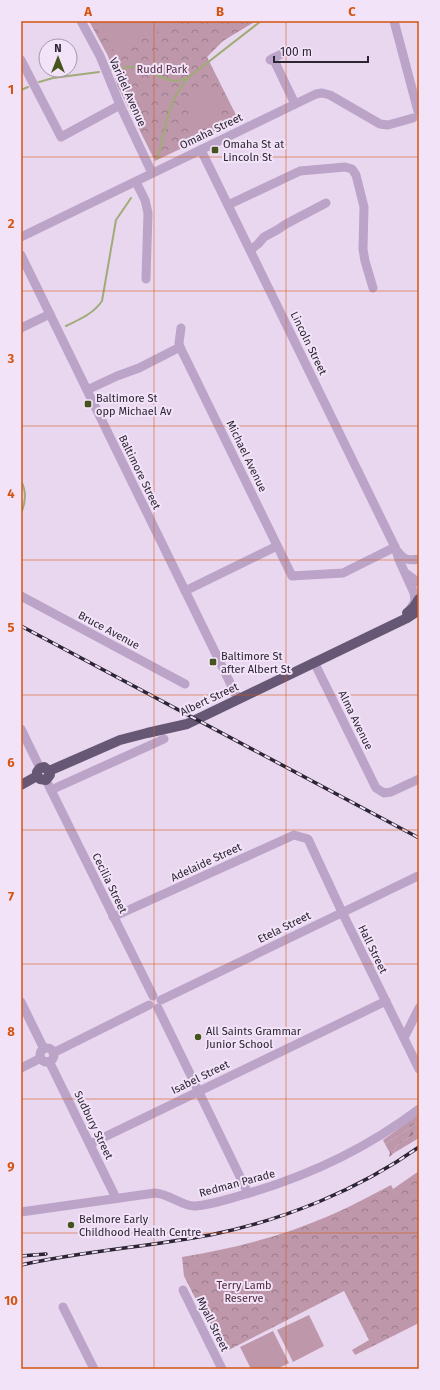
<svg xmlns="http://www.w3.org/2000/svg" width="440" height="1390" viewBox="0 0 440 1390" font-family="'Fira Sans',sans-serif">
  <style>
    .grass { fill: url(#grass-tufts) }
    .forest { fill: url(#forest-firs) }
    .park { fill: url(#park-crowns) }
    .pitch { fill: #be98aa }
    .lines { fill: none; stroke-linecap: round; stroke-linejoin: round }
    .stream { stroke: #a0ac77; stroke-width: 2 }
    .minor { stroke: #bba4c8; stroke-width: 9 }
    .major { stroke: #665775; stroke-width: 10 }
    .rail-casing { stroke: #2c2533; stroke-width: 3.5 }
    .rail { stroke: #f2e3f8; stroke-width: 2; stroke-dasharray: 6; stroke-linecap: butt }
    .grid { fill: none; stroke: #d55410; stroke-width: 1; stroke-opacity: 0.55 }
    .poi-dot { fill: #45531c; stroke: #f2e3f8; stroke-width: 1.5 }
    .labels { text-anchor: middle; stroke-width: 4; stroke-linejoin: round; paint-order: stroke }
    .park-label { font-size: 11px; fill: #512a3b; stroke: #f2e3f8 }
    .street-label { font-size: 11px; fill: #2c2533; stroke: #f2e3f8 }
    .poi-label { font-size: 11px; fill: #2c2533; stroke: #f2e3f8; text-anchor: start }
    .neatline { fill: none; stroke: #d55410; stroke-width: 1.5 }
    .grid-label { font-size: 13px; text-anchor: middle; font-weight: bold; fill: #d55410 }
  </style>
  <defs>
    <pattern id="grass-tufts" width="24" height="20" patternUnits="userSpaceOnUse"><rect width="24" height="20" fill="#be98aa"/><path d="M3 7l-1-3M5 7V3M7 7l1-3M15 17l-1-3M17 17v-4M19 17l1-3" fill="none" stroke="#9b7c8b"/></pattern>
    <pattern id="forest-firs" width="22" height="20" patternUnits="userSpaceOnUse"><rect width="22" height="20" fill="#be98aa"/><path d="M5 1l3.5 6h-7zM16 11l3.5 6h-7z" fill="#9b7c8b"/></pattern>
    <pattern id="park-crowns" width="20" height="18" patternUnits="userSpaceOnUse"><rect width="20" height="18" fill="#be98aa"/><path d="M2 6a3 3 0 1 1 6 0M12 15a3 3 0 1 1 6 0" fill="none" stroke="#9b7c8b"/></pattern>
  </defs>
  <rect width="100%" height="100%" fill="#e9d7f0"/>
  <!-- grass -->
  <g class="grass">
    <path d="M 419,1114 L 419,1122 L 385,1144 L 383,1140 Z"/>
    <path d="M 419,1131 L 419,1138 L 394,1153 L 396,1146 Z"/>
  </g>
  <!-- forest -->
  <path class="forest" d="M 419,1122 L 419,1131 L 396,1146 L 394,1153 L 389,1157 L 390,1153 L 385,1144 Z"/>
  <!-- park -->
  <g class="park">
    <path d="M 89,21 L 256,21 L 223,41 L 207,57 L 239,121 L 155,161 L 118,87 L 108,56 Z"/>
    <path d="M 419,1171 L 419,1323 L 355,1355 L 352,1350 L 369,1340 L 344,1291 L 223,1353 L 184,1276 L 182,1257 C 233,1249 283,1236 331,1215 C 352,1206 371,1195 391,1185 L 393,1189 Z"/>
  </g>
  <!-- pitch -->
  <g class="pitch">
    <path d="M 97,21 L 177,21 L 115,54 Z"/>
    <path d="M 191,90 L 222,95 L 218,127 L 187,122 Z"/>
    <path d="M 309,1315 L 324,1346 L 293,1362 L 277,1330 Z"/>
    <path d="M 273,1331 L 289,1363 L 277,1369 L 251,1369 L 240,1347 Z"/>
  </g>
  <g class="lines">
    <!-- stream -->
    <g class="stream">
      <path d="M 112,70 L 128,67 L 136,67 L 169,80 C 177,82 183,80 189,77 L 261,21"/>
      <path d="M 39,82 L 53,78 L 99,72"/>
      <path d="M 21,90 L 28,87"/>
      <path d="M 158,158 C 164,132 169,97 188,78"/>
      <path d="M 66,326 C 80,319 93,314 102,301 L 116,220 L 131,198"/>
      <path d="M 21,481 C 27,492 26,502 21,513"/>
    </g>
    <!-- minor -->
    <g class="minor">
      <path d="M 81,21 L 100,56 L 120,105 L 152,173"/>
      <path d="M 394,21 L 418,111"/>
      <path d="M 273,58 L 295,104"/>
      <path d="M 21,60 L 61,137 L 120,105"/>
      <path d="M 270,60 L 285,52"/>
      <path d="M 201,150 L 395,547 L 399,560 L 414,593 L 415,601 L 411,608"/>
      <path d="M 136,182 L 145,200 L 148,213 L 146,279"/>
      <path d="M 228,205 L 300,171 L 345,167 L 352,169 L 356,175 L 364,207 L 363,249 L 365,261 L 373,288"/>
      <path d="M 21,237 L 316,94 L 322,93 L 330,95 L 380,124 L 388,125 L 413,118"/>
      <path d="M 250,250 L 258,244 L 264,237 L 277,230 L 286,224 L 326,203"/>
      <path d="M 21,255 L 238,699"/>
      <path d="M 21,328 L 50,314"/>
      <path d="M 181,328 L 179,343 L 180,347 L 292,576 L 343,573 L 395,547"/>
      <path d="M 87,390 L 117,376 L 139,368 L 180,347"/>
      <path d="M 398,552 C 404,560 409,561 419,559"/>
      <path d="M 407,574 L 419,583"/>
      <path d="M 185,591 L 277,546"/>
      <path d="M 21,596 L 185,684"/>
      <path d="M 314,662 L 376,788 L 384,793 L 391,792 L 419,779"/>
      <path d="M 21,729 L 40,768"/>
      <path d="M 46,780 L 153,996"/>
      <path d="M 51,790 L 164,739"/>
      <path d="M 113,917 L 294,835 L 308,839 L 342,912 L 419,1069"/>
      <path d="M 161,1000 L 418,876"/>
      <path d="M 21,1002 L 44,1049"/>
      <path d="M 158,1008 L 248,1193"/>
      <path d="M 404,1038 L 419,1008"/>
      <circle cx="47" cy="1055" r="7"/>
      <path d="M 53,1053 L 149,1005"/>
      <path d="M 49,1061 L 116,1198"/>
      <path d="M 21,1068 L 41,1058"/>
      <path d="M 90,1144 L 386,1001"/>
      <path d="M 21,1212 L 155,1193 C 170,1194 183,1207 195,1206 C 210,1205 225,1200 239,1196 C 304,1178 366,1149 419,1109"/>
      <path d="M 183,1290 L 222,1369"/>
      <path d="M 63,1307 L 94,1369"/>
    </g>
    <!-- major -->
    <g class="major">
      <path d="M 407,613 L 414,607 L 419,599"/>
      <path d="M 49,771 L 120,740 L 147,733 L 187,724 L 407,618 L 419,610"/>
      <path d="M 37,776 L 40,779 L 46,780 L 50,775 L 49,771"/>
      <path d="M 37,776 L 37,772 L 40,768 L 44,767 L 49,771"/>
      <path d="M 21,785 L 37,776"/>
    </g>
    <!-- rail casing -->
    <g class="rail-casing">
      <g id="rail">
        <path d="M 21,626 L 419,838"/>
        <path d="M 21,1256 L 46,1254"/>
        <path d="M 21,1265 C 83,1251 147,1247 210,1235 C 284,1220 358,1190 419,1147"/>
      </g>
    </g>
    <!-- rail -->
    <use href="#rail" class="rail"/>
  </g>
  <!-- grid -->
  <path class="grid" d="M 154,21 L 154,1369M 286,21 L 286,1369M 21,157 L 419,157M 21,291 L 419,291M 21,426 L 419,426M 21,560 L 419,560M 21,695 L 419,695M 21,830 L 419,830M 21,964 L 419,964M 21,1099 L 419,1099M 21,1233 L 419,1233"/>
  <!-- markers -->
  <g class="poi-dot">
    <rect x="211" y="146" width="8" height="8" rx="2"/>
    <rect x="84" y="400" width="8" height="8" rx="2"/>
    <rect x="209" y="658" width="8" height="8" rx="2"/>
    <circle cx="198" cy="1037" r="4"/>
    <circle cx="71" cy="1225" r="4"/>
  </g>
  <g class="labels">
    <!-- park labels -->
    <g class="park-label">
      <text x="162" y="73">Rudd Park</text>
      <text x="244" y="1289">Terry Lamb<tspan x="244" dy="13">Reserve</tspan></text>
    </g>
    <!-- street labels -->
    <g class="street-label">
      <text transform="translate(128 92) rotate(66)" y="4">Varidel Avenue</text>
      <text transform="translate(211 131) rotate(-26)" y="4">Omaha Street</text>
      <text transform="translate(309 343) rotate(64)" y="4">Lincoln Street</text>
      <text transform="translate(247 456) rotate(64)" y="4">Michael Avenue</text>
      <text transform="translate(140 472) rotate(64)" y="4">Baltimore Street</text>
      <text transform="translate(109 630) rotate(28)" y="4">Bruce Avenue</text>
      <text transform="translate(209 699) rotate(-25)" y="4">Albert Street</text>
      <text transform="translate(356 720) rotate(64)" y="4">Alma Avenue</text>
      <text transform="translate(206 862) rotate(-25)" y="4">Adelaide Street</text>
      <text transform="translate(110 883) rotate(64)" y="4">Cecilia Street</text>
      <text transform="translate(284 927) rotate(-26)" y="4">Etela Street</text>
      <text transform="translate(373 949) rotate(64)" y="4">Hall Street</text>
      <text transform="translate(200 1077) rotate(-26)" y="4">Isabel Street</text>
      <text transform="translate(94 1125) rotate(64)" y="4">Sudbury Street</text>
      <text transform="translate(237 1183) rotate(-15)" y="4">Redman Parade</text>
      <text transform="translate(213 1324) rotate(64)" y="4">Myall Street</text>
    </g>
    <!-- poi labels -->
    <g class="poi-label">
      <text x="223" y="148">Omaha St at<tspan x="223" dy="13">Lincoln St</tspan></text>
      <text x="96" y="402">Baltimore St<tspan x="96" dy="13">opp Michael Av</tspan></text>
      <text x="221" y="660">Baltimore St<tspan x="221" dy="13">after Albert St</tspan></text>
      <text x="206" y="1035">All Saints Grammar<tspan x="206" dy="13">Junior School</tspan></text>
      <text x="79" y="1223">Belmore Early<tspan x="79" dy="13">Childhood Health Centre</tspan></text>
    </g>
  </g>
  <!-- border -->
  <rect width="440" height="1390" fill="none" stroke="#f2e3f8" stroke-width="44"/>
  <!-- north arrow -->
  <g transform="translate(58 58)"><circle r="19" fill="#f2e3f8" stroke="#a397a9"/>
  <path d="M0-3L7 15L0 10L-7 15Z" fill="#45531c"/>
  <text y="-6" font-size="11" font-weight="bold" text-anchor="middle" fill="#2c2533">N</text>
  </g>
  <!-- scale -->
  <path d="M274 56v6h94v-6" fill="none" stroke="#2c2533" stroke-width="2"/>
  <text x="280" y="56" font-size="12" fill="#2c2533" stroke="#f2e3f8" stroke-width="3" paint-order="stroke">100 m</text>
  <rect x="22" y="22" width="396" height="1346" class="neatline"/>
  <g class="grid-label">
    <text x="88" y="16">A</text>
    <text x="220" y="16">B</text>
    <text x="352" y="16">C</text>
    <text x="11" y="94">1</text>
    <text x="11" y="228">2</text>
    <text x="11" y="363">3</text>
    <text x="11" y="498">4</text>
    <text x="11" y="632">5</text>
    <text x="11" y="767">6</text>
    <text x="11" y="901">7</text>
    <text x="11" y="1036">8</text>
    <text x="11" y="1171">9</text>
    <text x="11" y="1305">10</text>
  </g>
</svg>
